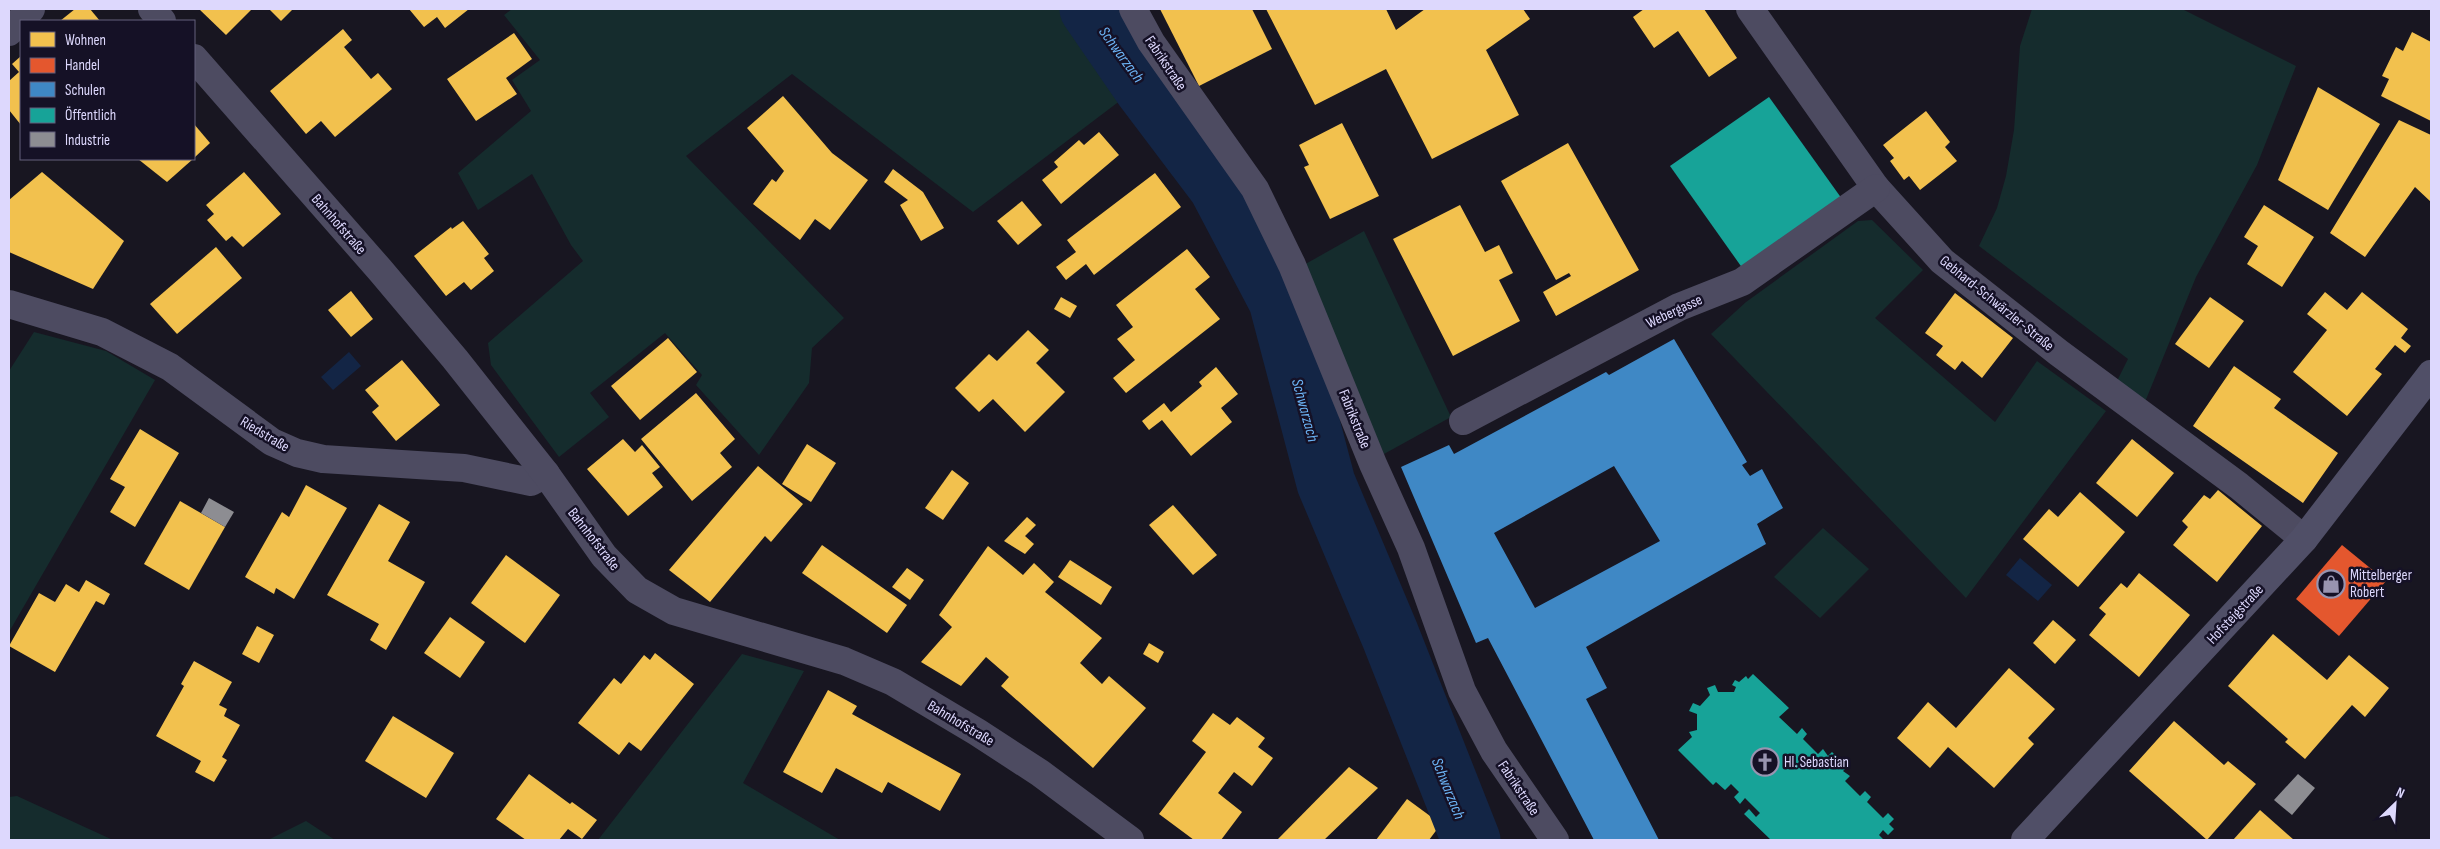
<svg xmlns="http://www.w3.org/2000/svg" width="2440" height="849" viewBox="0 0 2440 849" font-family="'Sofia Sans Condensed',sans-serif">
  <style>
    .green { fill: #152c2d }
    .water { fill: #132545 }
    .homes { fill: #f2c14e }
    .shops { fill: #e4572e }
    .schools { fill: #3f88c5; fill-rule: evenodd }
    .public { fill: #17a398 }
    .industry { fill: #8d8d92 }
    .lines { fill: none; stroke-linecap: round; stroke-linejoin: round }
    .river { stroke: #132545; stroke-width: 59 }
    .minor { stroke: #4d4b61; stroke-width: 28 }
    .tertiary { stroke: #4d4b61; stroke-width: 28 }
    .secondary { stroke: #504f67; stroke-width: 28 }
    .labels { text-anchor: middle; stroke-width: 5; stroke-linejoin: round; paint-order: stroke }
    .street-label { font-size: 15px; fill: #ddd8fd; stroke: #151126 }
    .poi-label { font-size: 15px; fill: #ddd8fd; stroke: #151126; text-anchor: start }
    .water-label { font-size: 16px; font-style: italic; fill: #6cb4f6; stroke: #151126 }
  </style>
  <rect width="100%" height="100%" fill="#181621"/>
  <!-- green -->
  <g class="green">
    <path d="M 512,9 L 1059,9 L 1121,100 L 973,212 L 792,74 L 686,156 L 844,318 L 812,348 L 809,383 L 759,455 L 696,385 L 702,375 L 665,333 L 590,393 L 609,417 L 559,457 L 491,365 L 488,343 L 583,261 L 571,245 L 532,174 L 478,210 L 458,173 L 531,111 L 512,80 L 540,60 L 504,15 Z"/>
    <path d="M 2032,9 L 2182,9 L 2296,66 L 2257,165 L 2196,277 L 2145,402 L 2117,381 L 2128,359 L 1979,246 L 1997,208 L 2006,176 L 2014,130 L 2020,46 Z"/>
    <path d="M 1872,220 L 1923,270 L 1875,318 L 1995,422 L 2037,361 L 2106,411 L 1966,598 L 1711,334 L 1746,302 L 1858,221 Z"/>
    <path d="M 1364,231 L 1451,417 L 1384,454 L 1302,266 Z"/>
    <path d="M 34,332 L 106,351 L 155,380 L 9,632 L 9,371 Z"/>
    <path d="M 1823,528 L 1869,569 L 1820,618 L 1774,577 Z"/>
    <path d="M 742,654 L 804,671 L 743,783 L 840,840 L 598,840 Z"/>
    <path d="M 17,796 L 113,840 L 9,840 L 9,797 Z"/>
    <path d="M 306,821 L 335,840 L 268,840 Z"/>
  </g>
  <!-- water -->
  <g class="water">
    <path d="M 349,352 L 361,366 L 333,390 L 321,377 Z"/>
    <path d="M 2020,558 L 2052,585 L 2038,601 L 2006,575 Z"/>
  </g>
  <!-- homes -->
  <g class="homes">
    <path d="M 75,9 L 90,9 L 100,21 L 60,21 Z"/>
    <path d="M 199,9 L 252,9 L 226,35 Z"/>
    <path d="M 269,9 L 293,9 L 281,21 Z"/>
    <path d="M 409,9 L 469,9 L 445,28 L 437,17 L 424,27 Z"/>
    <path d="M 1160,9 L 1252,9 L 1272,49 L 1199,86 Z"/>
    <path d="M 1266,9 L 1386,9 L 1396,30 L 1425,9 L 1523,9 L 1530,19 L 1486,50 L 1519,115 L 1432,159 L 1386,69 L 1315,105 Z"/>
    <path d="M 1644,9 L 1704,9 L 1737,58 L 1709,77 L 1678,31 L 1654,48 L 1633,17 Z"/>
    <path d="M 343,29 L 352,40 L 344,47 L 371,79 L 378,73 L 392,89 L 335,137 L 321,121 L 306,134 L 270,91 Z"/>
    <path d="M 2412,32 L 2431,42 L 2431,121 L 2381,96 L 2389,79 L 2382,76 L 2396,47 L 2403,51 Z"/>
    <path d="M 514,33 L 532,59 L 506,78 L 517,94 L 476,121 L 447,79 Z"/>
    <path d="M 21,56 L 21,125 L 9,110 L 9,81 L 19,72 L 12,64 Z"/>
    <path d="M 2318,87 L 2380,124 L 2328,210 L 2278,180 Z"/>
    <path d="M 783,96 L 832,153 L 868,180 L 830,230 L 815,219 L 800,240 L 753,204 L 772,179 L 776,182 L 784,171 L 747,128 Z"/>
    <path d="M 1926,111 L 1950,142 L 1945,147 L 1957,161 L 1920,190 L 1909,176 L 1904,180 L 1890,161 L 1894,158 L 1883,145 Z"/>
    <path d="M 2399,120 L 2431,135 L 2431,202 L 2415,187 L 2365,257 L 2330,233 Z"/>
    <path d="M 1342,123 L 1379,196 L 1330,219 L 1304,167 L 1309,165 L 1299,145 Z"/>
    <path d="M 194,124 L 210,143 L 194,158 Z"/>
    <path d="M 1099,132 L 1119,155 L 1061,204 L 1042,180 L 1058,167 L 1054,162 L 1079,140 L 1084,145 Z"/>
    <path d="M 1568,143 L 1639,270 L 1556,316 L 1543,292 L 1571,276 L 1569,273 L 1556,280 L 1501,181 Z"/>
    <path d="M 138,159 L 193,159 L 167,182 Z"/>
    <path d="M 893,169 L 923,192 L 944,228 L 921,241 L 900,205 L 908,200 L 884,182 Z"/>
    <path d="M 42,172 L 124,241 L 93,289 L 9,252 L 9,200 Z"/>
    <path d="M 244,172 L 281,214 L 243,247 L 232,236 L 226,241 L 207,220 L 214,214 L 206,205 Z"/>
    <path d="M 1155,173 L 1181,207 L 1094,275 L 1086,264 L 1066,280 L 1056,267 L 1076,252 L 1067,240 Z"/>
    <path d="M 1022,201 L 1042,225 L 1018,245 L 997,221 Z"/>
    <path d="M 1460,205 L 1485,252 L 1499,245 L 1513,273 L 1499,280 L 1520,321 L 1453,356 L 1393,239 Z"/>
    <path d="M 2264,205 L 2314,237 L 2282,287 L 2247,264 L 2258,246 L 2244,237 Z"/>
    <path d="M 463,221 L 489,254 L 484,258 L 494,271 L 471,290 L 464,282 L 446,296 L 414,256 L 451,227 L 452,229 Z"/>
    <path d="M 216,247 L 242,278 L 177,334 L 150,304 Z"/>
    <path d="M 1187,249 L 1210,277 L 1195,289 L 1220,319 L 1126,393 L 1113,378 L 1135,360 L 1117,339 L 1133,327 L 1116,305 Z"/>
    <path d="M 351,291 L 373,319 L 351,337 L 328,310 Z"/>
    <path d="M 2325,292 L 2347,310 L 2362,292 L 2408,329 L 2401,338 L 2411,346 L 2405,353 L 2395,345 L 2375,369 L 2382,374 L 2347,416 L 2293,372 L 2327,330 L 2307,314 Z"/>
    <path d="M 1955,293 L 2013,338 L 1982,378 L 1962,361 L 1955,370 L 1936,355 L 1943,346 L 1925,333 Z"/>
    <path d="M 1061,297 L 1077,306 L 1070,318 L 1054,309 Z"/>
    <path d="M 2210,297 L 2244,321 L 2209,368 L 2175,344 Z"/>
    <path d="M 1028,330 L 1049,350 L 1036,363 L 1065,392 L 1025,432 L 993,399 L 979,412 L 955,388 L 989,354 L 997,361 Z"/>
    <path d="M 668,338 L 697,372 L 640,420 L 611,386 Z"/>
    <path d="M 402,360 L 440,405 L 396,441 L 372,412 L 379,406 L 365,390 Z"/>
    <path d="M 2234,366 L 2281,399 L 2274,408 L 2338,453 L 2303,503 L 2193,426 Z"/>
    <path d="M 1216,367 L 1238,394 L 1221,408 L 1232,422 L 1191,456 L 1162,420 L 1149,430 L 1142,421 L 1164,403 L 1171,412 L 1202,386 L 1199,382 Z"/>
    <path d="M 696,393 L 735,439 L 720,453 L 732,467 L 692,501 L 641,439 Z"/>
    <path d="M 140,429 L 179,453 L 135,527 L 110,512 L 125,487 L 110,479 Z"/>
    <path d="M 623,439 L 635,452 L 642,445 L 660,467 L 652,473 L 663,487 L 628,516 L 587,469 Z"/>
    <path d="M 2132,439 L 2174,473 L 2137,517 L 2096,483 Z"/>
    <path d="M 807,444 L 836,463 L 811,502 L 782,484 Z"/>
    <path d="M 758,466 L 803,504 L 771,542 L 765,536 L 710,602 L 669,570 Z"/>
    <path d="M 952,470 L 969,483 L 943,520 L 925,508 Z"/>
    <path d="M 306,485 L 347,508 L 294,599 L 276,588 L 274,594 L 245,577 L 282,512 L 289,517 Z"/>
    <path d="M 2218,490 L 2262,526 L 2217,582 L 2173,545 L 2188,527 L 2182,521 L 2204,495 L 2210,499 Z"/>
    <path d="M 2080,492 L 2125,532 L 2078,587 L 2023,539 L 2049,509 L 2058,517 Z"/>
    <path d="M 180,501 L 225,527 L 189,590 L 144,564 Z"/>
    <path d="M 379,504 L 410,522 L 388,561 L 425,582 L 386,650 L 370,640 L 379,624 L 327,595 Z"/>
    <path d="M 1173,505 L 1217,555 L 1193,575 L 1149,525 Z"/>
    <path d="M 1027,517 L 1036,525 L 1025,536 L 1034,544 L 1025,554 L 1004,541 Z"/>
    <path d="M 822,545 L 907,605 L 887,633 L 802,573 Z"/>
    <path d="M 988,546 L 1023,575 L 1034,563 L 1054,582 L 1045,592 L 1102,638 L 1080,663 L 1102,684 L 1109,676 L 1146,708 L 1093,768 L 1001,686 L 1009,677 L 986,657 L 961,686 L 921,662 L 952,627 L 939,615 Z"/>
    <path d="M 506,555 L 560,595 L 525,643 L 471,603 Z"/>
    <path d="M 1070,560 L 1112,587 L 1101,605 L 1058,577 Z"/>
    <path d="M 907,568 L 924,580 L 910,600 L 892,587 Z"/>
    <path d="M 2139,573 L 2190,615 L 2139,677 L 2089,635 L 2106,614 L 2099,608 L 2121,583 L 2127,588 Z"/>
    <path d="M 86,580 L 110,594 L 104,605 L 96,601 L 55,672 L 9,646 L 39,593 L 55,602 L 66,584 L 79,592 Z"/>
    <path d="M 450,617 L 485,642 L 460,678 L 424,653 Z"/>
    <path d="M 2053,620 L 2076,640 L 2055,664 L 2033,643 Z"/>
    <path d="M 257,626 L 274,635 L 259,663 L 242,654 Z"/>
    <path d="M 2273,634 L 2327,680 L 2349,655 L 2389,688 L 2365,717 L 2352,705 L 2305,759 L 2285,742 L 2288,739 L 2228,686 Z"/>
    <path d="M 1149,643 L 1164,652 L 1158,663 L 1143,654 Z"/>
    <path d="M 655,653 L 694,684 L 641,751 L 629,742 L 619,755 L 578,723 L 614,678 L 621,684 L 644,655 L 650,660 Z"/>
    <path d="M 194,661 L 232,682 L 219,705 L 227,709 L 224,716 L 240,725 L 222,757 L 227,760 L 214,782 L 195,772 L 201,761 L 156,736 L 184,686 L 181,684 Z"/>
    <path d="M 2009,668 L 2055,709 L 2028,738 L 2034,744 L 1994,788 L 1948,747 L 1930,768 L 1897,738 L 1928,702 L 1956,728 Z"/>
    <path d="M 828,690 L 857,706 L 852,714 L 961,774 L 940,811 L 888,782 L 882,793 L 836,768 L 822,793 L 783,772 Z"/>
    <path d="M 1213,713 L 1230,725 L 1237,717 L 1265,738 L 1258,747 L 1273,758 L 1252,786 L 1234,772 L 1218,793 L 1242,812 L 1221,840 L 1194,840 L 1159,814 L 1206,752 L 1192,741 Z"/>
    <path d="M 393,716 L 454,753 L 426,798 L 365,761 Z"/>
    <path d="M 2174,721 L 2224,765 L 2228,761 L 2256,784 L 2207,840 L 2129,771 Z"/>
    <path d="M 1349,767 L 1378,788 L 1324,840 L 1277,840 Z"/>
    <path d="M 529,774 L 570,804 L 572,802 L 597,820 L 582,839 L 568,829 L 559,840 L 526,840 L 496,819 Z"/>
    <path d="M 1407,799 L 1441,824 L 1429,840 L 1376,840 Z"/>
    <path d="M 2260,810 L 2294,840 L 2233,840 Z"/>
  </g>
  <!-- shops -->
  <path class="shops" d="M 2342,545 L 2386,581 L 2339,636 L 2296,599 Z"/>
  <!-- schools -->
  <path class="schools" d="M 1674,339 L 1747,462 L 1742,465 L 1750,476 L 1762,469 L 1783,508 L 1757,524 L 1766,544 L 1586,647 L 1607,688 L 1586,699 L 1659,840 L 1594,840 L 1488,638 L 1476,643 L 1401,467 L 1449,445 L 1454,454 L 1606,372 L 1609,375 ZM 1614,466 L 1660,541 L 1535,608 L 1494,533 Z"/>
  <!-- public -->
  <g class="public">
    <path d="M 1769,97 L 1842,199 L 1743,269 L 1670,166 Z"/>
    <path d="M 1753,674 L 1789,708 L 1779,717 L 1797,734 L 1802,728 L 1807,734 L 1803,739 L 1818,754 L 1823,749 L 1828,756 L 1832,752 L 1847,767 L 1843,771 L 1850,776 L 1845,781 L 1860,796 L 1865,791 L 1871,797 L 1867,802 L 1883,818 L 1888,813 L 1894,819 L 1889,824 L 1894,829 L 1888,835 L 1883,830 L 1879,835 L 1884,840 L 1771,840 L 1744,814 L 1749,809 L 1756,817 L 1760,813 L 1745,798 L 1740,804 L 1734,797 L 1739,792 L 1731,784 L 1725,790 L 1716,782 L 1713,785 L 1678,750 L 1692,737 L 1689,732 L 1697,730 L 1697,714 L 1689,711 L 1693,703 L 1700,706 L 1710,695 L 1707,688 L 1715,685 L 1718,692 L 1734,692 L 1736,687 L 1732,685 L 1735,680 L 1739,682 L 1746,676 L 1748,679 Z"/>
  </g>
  <!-- industry -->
  <g class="industry">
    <path d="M 209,498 L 234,512 L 225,527 L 201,513 Z"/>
    <path d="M 2298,774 L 2315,788 L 2292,815 L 2274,800 Z"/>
  </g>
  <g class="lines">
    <!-- river -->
    <path class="river" d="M 1089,9 L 1144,89 L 1218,187 L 1278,301 L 1326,483 L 1390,635 L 1471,840"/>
    <!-- minor -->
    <g class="minor">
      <path d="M 1133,9 L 1151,42 L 1255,189 L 1292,265 L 1373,464 L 1411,548 L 1462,691 L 1494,751 L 1555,840"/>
      <path d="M 1750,9 L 1876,188 L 1942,261 L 2059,353 L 2239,486 L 2304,539"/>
      <path d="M 9,32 L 31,9"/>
      <path d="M 9,304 L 102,332 L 170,367 L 272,442 L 297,453 L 323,459 L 464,468 L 531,482 L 546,474"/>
      <path d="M 1463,421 L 1679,307 L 1742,282 L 1876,188"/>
    </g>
    <!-- tertiary -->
    <g class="tertiary">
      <path d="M 152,9 L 162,21"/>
      <path d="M 194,58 L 380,270 L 455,359 L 546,474 L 604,556 L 637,590 L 674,611 L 844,661 L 893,682 L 977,732 L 1040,773 L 1130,840"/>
    </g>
    <!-- secondary -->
    <path class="secondary" d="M 2025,840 L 2304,539 L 2431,374"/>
  </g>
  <!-- icons -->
  <defs>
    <g id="shop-ring" transform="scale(1.4375)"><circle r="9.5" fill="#151126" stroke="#9894b0" stroke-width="1.5"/><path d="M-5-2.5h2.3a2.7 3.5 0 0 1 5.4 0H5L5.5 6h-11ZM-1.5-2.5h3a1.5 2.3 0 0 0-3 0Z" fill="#9894b0"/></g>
    <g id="church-ring" transform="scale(1.4375)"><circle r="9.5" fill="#151126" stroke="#9894b0" stroke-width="1.5"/><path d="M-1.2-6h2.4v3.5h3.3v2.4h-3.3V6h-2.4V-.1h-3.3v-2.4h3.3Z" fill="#9894b0"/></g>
  </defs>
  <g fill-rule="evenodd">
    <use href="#shop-ring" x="2331" y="584"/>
    <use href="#church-ring" x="1765" y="762"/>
  </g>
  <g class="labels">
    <!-- street labels -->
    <g class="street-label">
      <text transform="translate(1166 63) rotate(56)" y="5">Fabrikstraße</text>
      <text transform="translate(339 224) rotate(49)" y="5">Bahnhofstraße</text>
      <text transform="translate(1997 303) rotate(39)" y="5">Gebhard-Schwärzler-Straße</text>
      <text transform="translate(1674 311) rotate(-25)" y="5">Webergasse</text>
      <text transform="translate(1355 419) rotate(68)" y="5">Fabrikstraße</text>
      <text transform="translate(265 434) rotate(31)" y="5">Riedstraße</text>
      <text transform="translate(594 539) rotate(52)" y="5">Bahnhofstraße</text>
      <text transform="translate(2235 614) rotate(-47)" y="5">Hofsteigstraße</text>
      <text transform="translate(961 723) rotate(31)" y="5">Bahnhofstraße</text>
      <text transform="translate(1519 788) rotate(56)" y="5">Fabrikstraße</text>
    </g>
    <!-- poi labels -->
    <g class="poi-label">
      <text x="2350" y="580">Mittelberger<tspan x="2350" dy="17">Robert</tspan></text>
      <text x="1784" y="767">Hl. Sebastian</text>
    </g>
    <!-- water labels -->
    <g class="water-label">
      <text transform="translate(1122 54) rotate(54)" y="6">Schwarzach</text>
      <text transform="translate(1306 410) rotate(75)" y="6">Schwarzach</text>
      <text transform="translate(1449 788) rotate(68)" y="6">Schwarzach</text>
    </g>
  </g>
  <!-- border -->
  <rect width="2440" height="849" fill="none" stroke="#ddd8fd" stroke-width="20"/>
  <!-- legend -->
  <rect x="20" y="20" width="175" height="140" fill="#151126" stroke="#65617c"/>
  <rect x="30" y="32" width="25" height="15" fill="#f2c14e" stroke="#65617c"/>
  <text x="65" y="45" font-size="15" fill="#ddd8fd">Wohnen</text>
  <rect x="30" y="58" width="25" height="15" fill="#e4572e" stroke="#65617c"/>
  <text x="65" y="70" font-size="15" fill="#ddd8fd">Handel</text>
  <rect x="30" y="82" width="25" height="15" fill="#3f88c5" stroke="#65617c"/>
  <text x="65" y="95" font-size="15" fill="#ddd8fd">Schulen</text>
  <rect x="30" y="108" width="25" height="15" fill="#17a398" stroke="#65617c"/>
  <text x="65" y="120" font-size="15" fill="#ddd8fd">Öffentlich</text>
  <rect x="30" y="132" width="25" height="15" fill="#8d8d92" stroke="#65617c"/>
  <text x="65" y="145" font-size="15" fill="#ddd8fd">Industrie</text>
  <!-- north arrow -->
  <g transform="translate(2395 804) rotate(25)" stroke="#151126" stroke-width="4" paint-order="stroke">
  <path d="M0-4L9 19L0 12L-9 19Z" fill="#ddd8fd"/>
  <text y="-8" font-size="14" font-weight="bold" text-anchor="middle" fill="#ddd8fd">N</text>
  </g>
</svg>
